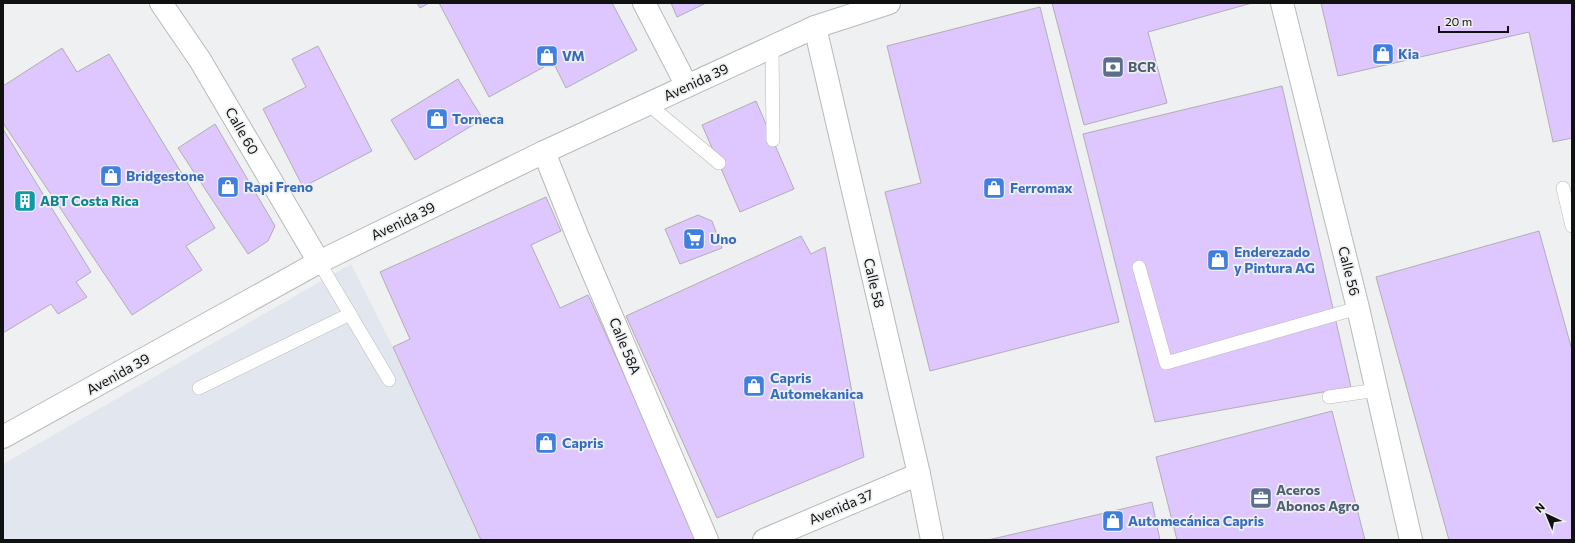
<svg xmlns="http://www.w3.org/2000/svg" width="1575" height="543" viewBox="0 0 1575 543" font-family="Commissioner,sans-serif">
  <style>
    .built { fill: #e2e7ef }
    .building { fill: #dec6fe; stroke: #b0afb1 }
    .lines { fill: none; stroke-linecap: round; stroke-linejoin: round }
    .service-casing { stroke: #b8b9ba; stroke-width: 14 }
    .minor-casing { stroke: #b8b9ba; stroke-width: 24 }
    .secondary-casing { stroke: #b8b9ba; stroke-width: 24 }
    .service { stroke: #fff; stroke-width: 13 }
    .minor { stroke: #fff; stroke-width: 22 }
    .secondary { stroke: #fff; stroke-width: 22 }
    .labels { text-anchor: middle; stroke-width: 3.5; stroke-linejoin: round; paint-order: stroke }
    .shop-label { font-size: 14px; font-weight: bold; fill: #366cbe; stroke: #eff0f1; text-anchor: start }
    .service-label { font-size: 14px; font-weight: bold; fill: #4e5e75; stroke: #eff0f1; text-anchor: start }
    .street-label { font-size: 14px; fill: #101111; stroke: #eff0f1 }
    .culture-label { font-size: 14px; font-weight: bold; fill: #0d838f; stroke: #eff0f1; text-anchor: start }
  </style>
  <rect width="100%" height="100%" fill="#eff0f1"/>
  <!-- built -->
  <path class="built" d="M 351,264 L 393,347 L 481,540 L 3,540 L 3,464 Z"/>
  <!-- building -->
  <g class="building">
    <path d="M 417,3 L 429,3 L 420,8 Z"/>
    <path d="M 439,3 L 612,3 L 637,50 L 566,88 L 553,62 L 489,97 Z"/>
    <path d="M 671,3 L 706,3 L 677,17 Z"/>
    <path d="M 1052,3 L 1252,3 L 1148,32 L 1167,103 L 1084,125 Z"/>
    <path d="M 1321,3 L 1572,3 L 1572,138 L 1553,142 L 1529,32 L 1338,76 Z"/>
    <path d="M 1040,7 L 1119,322 L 930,371 L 885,192 L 921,183 L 887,46 Z"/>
    <path d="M 318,46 L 372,151 L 303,187 L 263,109 L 306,87 L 292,59 Z"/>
    <path d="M 62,48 L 77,72 L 109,54 L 215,228 L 186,246 L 202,270 L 132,315 L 3,123 L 3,86 Z"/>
    <path d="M 458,79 L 483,119 L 415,160 L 391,120 Z"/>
    <path d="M 1282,86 L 1351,387 L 1155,422 L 1083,134 Z"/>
    <path d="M 756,101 L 794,189 L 740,212 L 702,125 Z"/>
    <path d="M 215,124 L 275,226 L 268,241 L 248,254 L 178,148 Z"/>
    <path d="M 3,129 L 91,272 L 76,282 L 87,297 L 58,314 L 51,304 L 3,333 Z"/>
    <path d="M 546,197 L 561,231 L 531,245 L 560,308 L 588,295 L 699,540 L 481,540 L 393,347 L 410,339 L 380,272 Z"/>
    <path d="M 698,215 L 712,221 L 722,248 L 680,264 L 665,229 Z"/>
    <path d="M 1539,231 L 1572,350 L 1572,540 L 1449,540 L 1376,277 Z"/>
    <path d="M 801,236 L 811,254 L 825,247 L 864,457 L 717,518 L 626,316 Z"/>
    <path d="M 1332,411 L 1365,540 L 1177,540 L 1156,457 Z"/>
    <path d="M 1152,502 L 1160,540 L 988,540 Z"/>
  </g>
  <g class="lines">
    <!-- service casing -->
    <g class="service-casing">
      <g id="service">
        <path d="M 772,46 L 773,140"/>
        <path d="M 648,104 L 719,163"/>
        <path d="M 1563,188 L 1572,226"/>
        <path d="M 319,262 L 389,380"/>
        <path d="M 1139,267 L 1166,363 L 1358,308"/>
        <path d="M 199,388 L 350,314"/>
        <path d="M 1329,397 L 1377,390"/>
      </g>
    </g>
    <!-- minor casing -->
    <g class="minor-casing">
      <g id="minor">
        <path d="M 161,3 L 200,60 L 319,262"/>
        <path d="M 644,3 L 687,86"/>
        <path d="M 1282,3 L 1358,308 L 1411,540"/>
        <path d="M 815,27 L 919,474 L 932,540"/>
        <path d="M 544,152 L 577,235 L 707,540"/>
        <path d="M 764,540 L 919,474"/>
      </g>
    </g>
    <!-- secondary casing -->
    <g class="secondary-casing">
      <path id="secondary" d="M 3,437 L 319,262 L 544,152 L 815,27 L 889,3"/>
    </g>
    <!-- service -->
    <use href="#service" class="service"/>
    <!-- minor -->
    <use href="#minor" class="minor"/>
    <!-- secondary -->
    <use href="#secondary" class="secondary"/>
  </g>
  <!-- icons -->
  <defs>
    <g id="shop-square" transform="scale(1.15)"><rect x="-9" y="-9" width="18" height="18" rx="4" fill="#3f7fe0" stroke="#eff0f1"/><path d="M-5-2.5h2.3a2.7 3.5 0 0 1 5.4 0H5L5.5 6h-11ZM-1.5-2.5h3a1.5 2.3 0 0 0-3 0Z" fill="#fff"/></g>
    <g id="bank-square" transform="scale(1.15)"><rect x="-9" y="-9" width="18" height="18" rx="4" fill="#5c6f8a" stroke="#eff0f1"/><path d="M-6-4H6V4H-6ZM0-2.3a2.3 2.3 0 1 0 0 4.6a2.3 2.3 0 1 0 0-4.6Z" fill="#fff"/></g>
    <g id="building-square" transform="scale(1.15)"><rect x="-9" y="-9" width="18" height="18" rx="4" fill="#0f9aa8" stroke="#eff0f1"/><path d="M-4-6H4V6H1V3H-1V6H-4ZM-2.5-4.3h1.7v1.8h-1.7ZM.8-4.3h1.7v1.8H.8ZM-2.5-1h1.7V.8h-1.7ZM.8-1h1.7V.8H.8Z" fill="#fff"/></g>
    <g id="supermarket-square" transform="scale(1.15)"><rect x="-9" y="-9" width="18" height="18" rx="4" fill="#3f7fe0" stroke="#eff0f1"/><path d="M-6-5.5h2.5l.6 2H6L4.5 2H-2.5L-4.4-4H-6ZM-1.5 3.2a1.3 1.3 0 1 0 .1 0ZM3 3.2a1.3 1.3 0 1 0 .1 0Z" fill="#fff"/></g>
    <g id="office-square" transform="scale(1.15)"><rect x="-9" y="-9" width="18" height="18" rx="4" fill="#5c6f8a" stroke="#eff0f1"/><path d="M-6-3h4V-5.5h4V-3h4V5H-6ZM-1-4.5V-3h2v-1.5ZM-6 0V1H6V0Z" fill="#fff"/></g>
  </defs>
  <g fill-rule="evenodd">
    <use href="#shop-square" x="1383" y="54"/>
    <use href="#shop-square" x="547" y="56"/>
    <use href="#bank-square" x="1113" y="67"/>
    <use href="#shop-square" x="437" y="119"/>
    <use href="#shop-square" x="111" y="176"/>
    <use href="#shop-square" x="228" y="187"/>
    <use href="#shop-square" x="994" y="188"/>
    <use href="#building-square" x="25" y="201"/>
    <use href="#supermarket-square" x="694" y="239"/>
    <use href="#shop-square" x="1218" y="260"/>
    <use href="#shop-square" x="754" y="386"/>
    <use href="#shop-square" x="546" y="443"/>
    <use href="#office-square" x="1261" y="498"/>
    <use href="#shop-square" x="1113" y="521"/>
  </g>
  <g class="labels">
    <!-- shop labels -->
    <g class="shop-label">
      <text x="1398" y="59">Kia</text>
      <text x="562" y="61">VM</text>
      <text x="452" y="124">Torneca</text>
      <text x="126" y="181">Bridgestone</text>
      <text x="244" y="192">Rapi Freno</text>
      <text x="1010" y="193">Ferromax</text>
      <text x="710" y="244">Uno</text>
      <text x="1234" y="257">Enderezado<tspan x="1234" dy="16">y Pintura AG</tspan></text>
      <text x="770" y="383">Capris<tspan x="770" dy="16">Automekanica</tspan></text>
      <text x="562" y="448">Capris</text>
      <text x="1128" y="526">Automecánica Capris</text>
    </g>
    <!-- service labels -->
    <g class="service-label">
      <text x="1128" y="72">BCR</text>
      <text x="1276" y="495">Aceros<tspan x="1276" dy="16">Abonos Agro</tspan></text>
    </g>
    <!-- street labels -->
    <g class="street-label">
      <text transform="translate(696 82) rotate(-25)" y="5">Avenida 39</text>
      <text transform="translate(242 131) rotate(60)" y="5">Calle 60</text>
      <text transform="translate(403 221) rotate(-26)" y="5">Avenida 39</text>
      <text transform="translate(1349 271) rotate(76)" y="5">Calle 56</text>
      <text transform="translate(874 283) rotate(77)" y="5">Calle 58</text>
      <text transform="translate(625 346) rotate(67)" y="5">Calle 58A</text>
      <text transform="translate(118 374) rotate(-29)" y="5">Avenida 39</text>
      <text transform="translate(841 507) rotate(-23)" y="5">Avenida 37</text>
    </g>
    <!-- culture labels -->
    <g class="culture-label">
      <text x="40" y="206">ABT Costa Rica</text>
    </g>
  </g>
  <!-- border -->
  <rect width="1575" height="543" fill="none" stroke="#101111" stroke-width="8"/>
  <!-- north arrow -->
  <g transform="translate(1547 515) rotate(316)" stroke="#eff0f1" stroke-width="3" paint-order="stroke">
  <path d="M0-3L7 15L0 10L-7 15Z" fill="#101111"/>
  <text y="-6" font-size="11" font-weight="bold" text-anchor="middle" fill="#101111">N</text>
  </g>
  <!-- scale -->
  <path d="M1439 26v6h69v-6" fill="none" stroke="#101111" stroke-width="2"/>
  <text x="1445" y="26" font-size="12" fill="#101111" stroke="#eff0f1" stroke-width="3" paint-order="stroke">20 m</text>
</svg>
